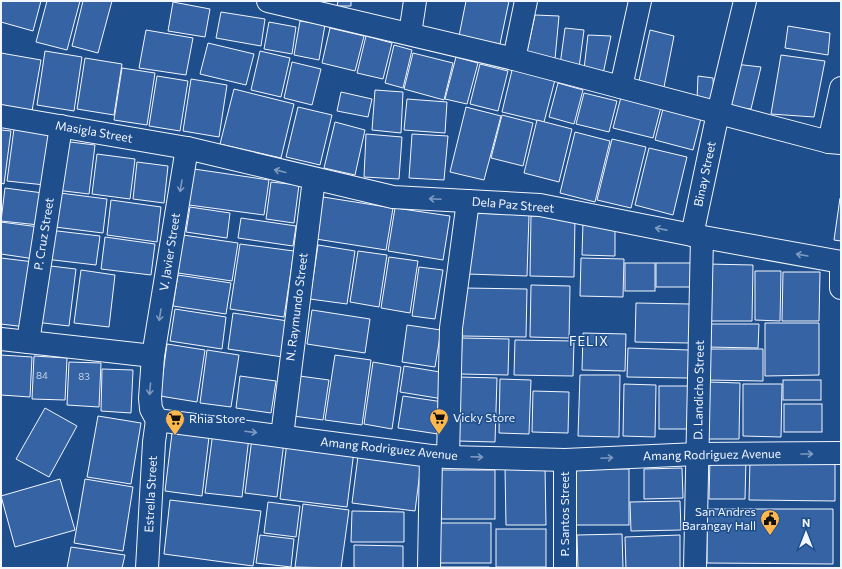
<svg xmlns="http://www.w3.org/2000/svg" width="842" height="569" viewBox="0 0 842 569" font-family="Commissioner,sans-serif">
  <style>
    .building { fill: #3563a3; stroke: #f2f6ff }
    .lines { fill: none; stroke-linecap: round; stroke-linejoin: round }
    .minor-casing { stroke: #f2f6ff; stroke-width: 24 }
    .tertiary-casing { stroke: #f2f6ff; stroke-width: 24 }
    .minor { stroke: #1f4e8c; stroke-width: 22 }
    .tertiary { stroke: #1f4e8c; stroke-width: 22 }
    .oneway { stroke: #7e9ac0 }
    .labels { text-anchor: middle; stroke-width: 3; stroke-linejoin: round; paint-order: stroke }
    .number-label { font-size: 10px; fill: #c3d1e8 }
    .street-label { font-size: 12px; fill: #f2f6ff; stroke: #1f4e8c }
    .poi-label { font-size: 12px; fill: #f2f6ff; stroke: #1f4e8c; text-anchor: start }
    .neighbourhood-label { font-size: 13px; letter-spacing: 1px; fill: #f2f6ff; stroke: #1f4e8c }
  </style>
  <rect width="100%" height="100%" fill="#1f4e8c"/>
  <!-- building -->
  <g class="building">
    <path d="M 1,1 L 41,1 L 33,31 L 1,22 Z"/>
    <path d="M 47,1 L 80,1 L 67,50 L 36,42 Z"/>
    <path d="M 83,1 L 112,1 L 98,53 L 72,46 Z"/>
    <path d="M 338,1 L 351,1 L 351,6 L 337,6 Z"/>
    <path d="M 466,1 L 509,1 L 500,44 L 459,36 Z"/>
    <path d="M 173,2 L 210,9 L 205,37 L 168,31 Z"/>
    <path d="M 221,12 L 265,19 L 261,46 L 216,38 Z"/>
    <path d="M 535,15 L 559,16 L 555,59 L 527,52 Z"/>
    <path d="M 300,21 L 325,25 L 319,60 L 294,55 Z"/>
    <path d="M 269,22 L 296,27 L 292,54 L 264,49 Z"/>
    <path d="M 788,26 L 830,33 L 828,55 L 785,48 Z"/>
    <path d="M 330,28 L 364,36 L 355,71 L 322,63 Z"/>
    <path d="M 565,28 L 584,30 L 579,68 L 560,65 Z"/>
    <path d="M 146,30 L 193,38 L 186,75 L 139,68 Z"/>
    <path d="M 650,30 L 674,36 L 664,87 L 639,81 Z"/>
    <path d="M 588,35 L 611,36 L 603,74 L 584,69 Z"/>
    <path d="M 366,36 L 392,43 L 383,79 L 357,73 Z"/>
    <path d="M 208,43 L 254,54 L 246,85 L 200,74 Z"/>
    <path d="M 394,45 L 412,50 L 403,88 L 385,83 Z"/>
    <path d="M 45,51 L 82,57 L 74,111 L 37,105 Z"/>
    <path d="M 260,51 L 290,58 L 281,97 L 251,90 Z"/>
    <path d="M 1,53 L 41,60 L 32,111 L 1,106 Z"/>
    <path d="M 413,53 L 453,63 L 444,100 L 404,89 Z"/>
    <path d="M 781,55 L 825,61 L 814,117 L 771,114 Z"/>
    <path d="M 456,57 L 478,63 L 467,104 L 445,99 Z"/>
    <path d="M 85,58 L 122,64 L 114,115 L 77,109 Z"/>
    <path d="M 292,62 L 321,69 L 312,105 L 284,98 Z"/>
    <path d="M 480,64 L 508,71 L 498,111 L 470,104 Z"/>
    <path d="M 735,64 L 761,67 L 751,109 L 724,106 Z"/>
    <path d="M 513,66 L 556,76 L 544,122 L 502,112 Z"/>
    <path d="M 122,68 L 155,73 L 147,125 L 114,120 Z"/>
    <path d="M 157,76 L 188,81 L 180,131 L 149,126 Z"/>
    <path d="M 698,76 L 713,78 L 714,101 L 697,100 Z"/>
    <path d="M 191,79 L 227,85 L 219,137 L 183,131 Z"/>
    <path d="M 558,83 L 583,90 L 574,124 L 549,117 Z"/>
    <path d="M 234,89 L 294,104 L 281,158 L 220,144 Z"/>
    <path d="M 375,90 L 403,92 L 401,133 L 372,130 Z"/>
    <path d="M 341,92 L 372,99 L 368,117 L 337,111 Z"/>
    <path d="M 584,93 L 617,101 L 609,132 L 576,124 Z"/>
    <path d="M 621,97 L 661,107 L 653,138 L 613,128 Z"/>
    <path d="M 407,99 L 447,102 L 445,133 L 404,130 Z"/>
    <path d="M 664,105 L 702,114 L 693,150 L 655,140 Z"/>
    <path d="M 298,107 L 332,115 L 320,165 L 286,157 Z"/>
    <path d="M 466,107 L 501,116 L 484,180 L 450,172 Z"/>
    <path d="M 502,115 L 533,123 L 523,166 L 491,158 Z"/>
    <path d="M 537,120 L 572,129 L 559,182 L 524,173 Z"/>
    <path d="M 335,122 L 365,130 L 355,175 L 324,168 Z"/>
    <path d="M 14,129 L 51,134 L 45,185 L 7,181 Z"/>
    <path d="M 1,130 L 11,131 L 4,184 L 1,183 Z"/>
    <path d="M 575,132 L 610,141 L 595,202 L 560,193 Z"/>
    <path d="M 366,134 L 402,137 L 399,179 L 364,177 Z"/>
    <path d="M 412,134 L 448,136 L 444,180 L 409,178 Z"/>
    <path d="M 612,139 L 646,147 L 631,208 L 597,200 Z"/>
    <path d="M 62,141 L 95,145 L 89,194 L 56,190 Z"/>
    <path d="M 649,148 L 687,157 L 673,215 L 635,205 Z"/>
    <path d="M 97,154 L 135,159 L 130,199 L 92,194 Z"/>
    <path d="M 137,162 L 168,166 L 164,203 L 133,199 Z"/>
    <path d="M 194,169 L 269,180 L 264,215 L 189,205 Z"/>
    <path d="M 271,182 L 299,185 L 294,223 L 266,219 Z"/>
    <path d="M 5,188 L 43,193 L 39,225 L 1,221 Z"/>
    <path d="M 52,192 L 107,199 L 103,233 L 47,226 Z"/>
    <path d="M 323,197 L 393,208 L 386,250 L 316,239 Z"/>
    <path d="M 840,198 L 841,198 L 841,241 L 834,240 Z"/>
    <path d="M 111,200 L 161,207 L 157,242 L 107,235 Z"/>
    <path d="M 190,207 L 230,213 L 227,238 L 186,232 Z"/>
    <path d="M 395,208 L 450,216 L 443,260 L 388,251 Z"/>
    <path d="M 469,213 L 529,215 L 527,276 L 467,274 Z"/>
    <path d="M 531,216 L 575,217 L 574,277 L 530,276 Z"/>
    <path d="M 241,218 L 296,226 L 293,246 L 238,238 Z"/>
    <path d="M 1,222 L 39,227 L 35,259 L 1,254 Z"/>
    <path d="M 583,222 L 615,223 L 615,256 L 582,255 Z"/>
    <path d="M 49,230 L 100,236 L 96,265 L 45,259 Z"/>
    <path d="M 183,235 L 238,243 L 232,281 L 178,273 Z"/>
    <path d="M 105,237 L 155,244 L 151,275 L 101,269 Z"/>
    <path d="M 240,244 L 294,251 L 284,317 L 230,309 Z"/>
    <path d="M 318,245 L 355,251 L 347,304 L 310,299 Z"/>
    <path d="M 358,251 L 387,255 L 379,307 L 350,302 Z"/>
    <path d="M 389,257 L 418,261 L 410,313 L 381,308 Z"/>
    <path d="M 1,258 L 34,262 L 26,327 L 1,324 Z"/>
    <path d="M 581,258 L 624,259 L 623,297 L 580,296 Z"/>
    <rect x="625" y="263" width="30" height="28"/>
    <rect x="656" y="263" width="39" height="24"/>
    <path d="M 707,264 L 753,265 L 752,321 L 706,321 Z"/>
    <path d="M 42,265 L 76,269 L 69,326 L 35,322 Z"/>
    <path d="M 419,267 L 443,270 L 435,319 L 412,316 Z"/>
    <path d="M 81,270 L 115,275 L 109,327 L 74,323 Z"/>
    <path d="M 755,271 L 781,271 L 780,321 L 755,320 Z"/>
    <path d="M 783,272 L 820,272 L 819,321 L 782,321 Z"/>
    <path d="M 178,275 L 231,283 L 226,314 L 173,306 Z"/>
    <path d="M 531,285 L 570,286 L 569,338 L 530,337 Z"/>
    <path d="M 464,288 L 527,289 L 526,337 L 462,336 Z"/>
    <path d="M 636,303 L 690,304 L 689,343 L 635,342 Z"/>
    <path d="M 175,309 L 226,317 L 222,349 L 170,341 Z"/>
    <path d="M 312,310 L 370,319 L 365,353 L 307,344 Z"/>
    <path d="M 233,313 L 288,321 L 283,357 L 228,349 Z"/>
    <path d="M 765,323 L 819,323 L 819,375 L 765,376 Z"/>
    <path d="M 707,324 L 759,324 L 758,348 L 707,347 Z"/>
    <path d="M 407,325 L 441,330 L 435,367 L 402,362 Z"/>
    <path d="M 583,333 L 626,334 L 625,371 L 582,370 Z"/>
    <path d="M 462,338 L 509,339 L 508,375 L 461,374 Z"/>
    <path d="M 515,340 L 574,341 L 573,376 L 514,375 Z"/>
    <path d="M 167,344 L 205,350 L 197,402 L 160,396 Z"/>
    <path d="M 628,348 L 689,350 L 688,378 L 627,377 Z"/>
    <path d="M 707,349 L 763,349 L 763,381 L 707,380 Z"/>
    <path d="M 207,350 L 239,355 L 231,407 L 200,403 Z"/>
    <path d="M 1,355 L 32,357 L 30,397 L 1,395 Z"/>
    <path d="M 335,355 L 371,360 L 362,425 L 325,420 Z"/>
    <path d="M 34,356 L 67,358 L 65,400 L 32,399 Z"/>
    <path d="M 69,362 L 101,363 L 99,407 L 67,405 Z"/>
    <path d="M 373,362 L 401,367 L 392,429 L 364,424 Z"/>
    <path d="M 404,366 L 446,373 L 443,399 L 400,392 Z"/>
    <path d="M 102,369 L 133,370 L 131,413 L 101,411 Z"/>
    <path d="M 292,375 L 329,380 L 323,420 L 286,415 Z"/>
    <path d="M 580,375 L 620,375 L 619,437 L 578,436 Z"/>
    <path d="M 240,376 L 276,381 L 271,413 L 236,408 Z"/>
    <path d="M 459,377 L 497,378 L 495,442 L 458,441 Z"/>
    <path d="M 500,379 L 531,380 L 529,434 L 499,433 Z"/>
    <rect x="783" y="380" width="38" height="20"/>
    <path d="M 708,382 L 740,383 L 739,439 L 708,439 Z"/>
    <path d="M 624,384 L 656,385 L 655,437 L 623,436 Z"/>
    <path d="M 743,384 L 782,384 L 781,437 L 743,436 Z"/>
    <rect x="659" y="386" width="31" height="43"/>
    <path d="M 533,391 L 569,392 L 568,433 L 532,432 Z"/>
    <path d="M 403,396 L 443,402 L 438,434 L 398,428 Z"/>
    <rect x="784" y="404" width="38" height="28"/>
    <path d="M 45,408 L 77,426 L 49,477 L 16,459 Z"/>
    <path d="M 98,416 L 141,423 L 131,484 L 87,477 Z"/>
    <path d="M 213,432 L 249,437 L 242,497 L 205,493 Z"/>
    <path d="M 172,433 L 209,437 L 202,496 L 165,491 Z"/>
    <path d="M 252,438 L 284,442 L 277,497 L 245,493 Z"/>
    <path d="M 287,442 L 354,451 L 347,507 L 280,499 Z"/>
    <path d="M 358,456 L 421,464 L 415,511 L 352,503 Z"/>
    <path d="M 710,458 L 746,458 L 745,499 L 709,499 Z"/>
    <path d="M 750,460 L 835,460 L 835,501 L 749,500 Z"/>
    <path d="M 505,468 L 545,468 L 546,525 L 506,525 Z"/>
    <path d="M 682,468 L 683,498 L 644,499 L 644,469 Z"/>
    <rect x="575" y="469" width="54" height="56"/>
    <rect x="441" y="470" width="54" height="49"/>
    <path d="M 60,479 L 75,530 L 15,547 L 1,496 Z"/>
    <path d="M 85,479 L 133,487 L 123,551 L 74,543 Z"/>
    <path d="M 170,500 L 261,511 L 253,566 L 164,554 Z"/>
    <path d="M 680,501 L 681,530 L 631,531 L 630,502 Z"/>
    <path d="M 268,502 L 300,506 L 296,537 L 264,533 Z"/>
    <path d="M 303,504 L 349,510 L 341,568 L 295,567 Z"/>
    <path d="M 707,509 L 833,509 L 833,564 L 707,563 Z"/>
    <path d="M 352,511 L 404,512 L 404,542 L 351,542 Z"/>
    <rect x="437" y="523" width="54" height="40"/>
    <rect x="496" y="529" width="50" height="38"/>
    <path d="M 622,534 L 623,568 L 578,568 L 577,535 Z"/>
    <path d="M 260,535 L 294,539 L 291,567 L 256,563 Z"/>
    <path d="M 680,535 L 680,568 L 626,568 L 625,537 Z"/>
    <path d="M 354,545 L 403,546 L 403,568 L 354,568 Z"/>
    <path d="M 71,547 L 125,555 L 122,568 L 67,568 Z"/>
    <rect x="436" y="567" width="53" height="1"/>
  </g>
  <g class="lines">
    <!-- minor casing -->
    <g class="minor-casing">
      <g id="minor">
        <path d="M 268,1 L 514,59 L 829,142 L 841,143"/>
        <path d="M 410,34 L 415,1"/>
        <path d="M 514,59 L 526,1"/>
        <path d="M 621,87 L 640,1"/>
        <path d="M 1,116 L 187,148"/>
        <path d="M 829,142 L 841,88"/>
        <path d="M 692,235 L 718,113 L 745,1"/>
        <path d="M 28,342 L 61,126"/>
        <path d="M 282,436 L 314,179"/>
        <path d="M 448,457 L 451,328 L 468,201"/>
        <path d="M 147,568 L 154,442 L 157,420"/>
        <path d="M 429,568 L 431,456"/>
        <path d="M 565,568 L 565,460"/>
        <path d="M 695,568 L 702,237"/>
      </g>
    </g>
    <!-- tertiary casing -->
    <g class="tertiary-casing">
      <g id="tertiary">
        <path d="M 841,288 L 841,262 L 692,235 L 540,205 L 393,197 L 187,148 L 153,356 L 150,398 L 151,409 L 157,420 L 431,456 L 448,457 L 565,460 L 697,454 L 841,453"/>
        <path d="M 1,339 L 153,356"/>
      </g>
    </g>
    <!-- minor -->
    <use href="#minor" class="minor"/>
    <!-- tertiary -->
    <use href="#tertiary" class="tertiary"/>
  </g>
  <!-- one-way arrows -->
  <defs><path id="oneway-shaft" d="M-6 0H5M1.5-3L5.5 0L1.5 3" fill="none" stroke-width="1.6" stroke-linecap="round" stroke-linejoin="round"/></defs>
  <g class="oneway">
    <use href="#oneway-shaft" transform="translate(280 171) rotate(-166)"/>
    <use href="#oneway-shaft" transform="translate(181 186) rotate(99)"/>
    <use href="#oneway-shaft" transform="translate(435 199) rotate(-177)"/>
    <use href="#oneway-shaft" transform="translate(661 229) rotate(-169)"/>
    <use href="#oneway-shaft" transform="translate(802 255) rotate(-170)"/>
    <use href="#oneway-shaft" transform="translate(160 315) rotate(99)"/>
    <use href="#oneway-shaft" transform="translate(150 389) rotate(95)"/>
    <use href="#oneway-shaft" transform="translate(251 432) rotate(7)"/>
    <use href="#oneway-shaft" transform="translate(807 454)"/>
    <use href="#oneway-shaft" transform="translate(477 457) rotate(2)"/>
    <use href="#oneway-shaft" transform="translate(607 458) rotate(-3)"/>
  </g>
  <!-- icons -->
  <defs>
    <g id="supermarket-pin" transform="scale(1)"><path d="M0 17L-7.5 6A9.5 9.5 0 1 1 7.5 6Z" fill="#ffb74d" stroke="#1f4e8c"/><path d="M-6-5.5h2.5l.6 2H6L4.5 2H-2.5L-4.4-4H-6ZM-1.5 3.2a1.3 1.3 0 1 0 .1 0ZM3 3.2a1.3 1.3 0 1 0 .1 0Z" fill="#111"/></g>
    <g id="civic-pin" transform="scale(1)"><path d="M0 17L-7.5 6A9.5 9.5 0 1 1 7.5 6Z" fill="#ffb74d" stroke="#1f4e8c"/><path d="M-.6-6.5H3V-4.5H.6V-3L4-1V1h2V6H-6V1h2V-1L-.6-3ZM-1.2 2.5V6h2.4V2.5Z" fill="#111"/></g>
  </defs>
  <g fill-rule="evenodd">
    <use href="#supermarket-pin" x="439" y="418"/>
    <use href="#supermarket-pin" x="175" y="419"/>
    <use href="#civic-pin" x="770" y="519"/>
  </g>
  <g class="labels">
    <!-- number labels -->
    <g class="number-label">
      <text x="42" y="379">84</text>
      <text x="84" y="380">83</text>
    </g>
    <!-- street labels -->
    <g class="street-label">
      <text transform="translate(94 132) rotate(10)" y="4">Masigla Street</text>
      <text transform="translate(705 174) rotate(-78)" y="4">Binay Street</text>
      <text transform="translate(513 205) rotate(5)" y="4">Dela Paz Street</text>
      <text transform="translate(44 234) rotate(-81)" y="4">P. Cruz Street</text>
      <text transform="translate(170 252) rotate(-81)" y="4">V. Javier Street</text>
      <text transform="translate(297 307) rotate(-83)" y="4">N. Raymundo Street</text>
      <text transform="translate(699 390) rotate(-89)" y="4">D. Landicho Street</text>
      <text transform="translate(389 449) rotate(6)" y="4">Amang Rodriguez Avenue</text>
      <text transform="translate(712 455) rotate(-1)" y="4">Amang Rodriguez Avenue</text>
      <text transform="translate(151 494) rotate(-87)" y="4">Estrella Street</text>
      <text transform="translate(565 514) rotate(-90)" y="4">P. Santos Street</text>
    </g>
    <!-- poi labels -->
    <g class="poi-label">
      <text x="453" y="422">Vicky Store</text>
      <text x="189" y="423">Rhia Store</text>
      <text x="756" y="516" text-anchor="end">San Andres<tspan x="756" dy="14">Barangay Hall</tspan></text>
    </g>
    <!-- neighbourhood labels -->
    <g class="neighbourhood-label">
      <text x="589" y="346">FELIX</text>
    </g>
  </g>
  <!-- border -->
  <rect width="842" height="569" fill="none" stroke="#f2f6ff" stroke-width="4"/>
  <!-- north arrow -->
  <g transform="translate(806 533)" stroke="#1f4e8c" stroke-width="3" paint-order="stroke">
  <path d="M0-3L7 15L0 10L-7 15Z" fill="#f2f6ff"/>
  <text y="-6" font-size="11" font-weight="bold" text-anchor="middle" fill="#f2f6ff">N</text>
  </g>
</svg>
